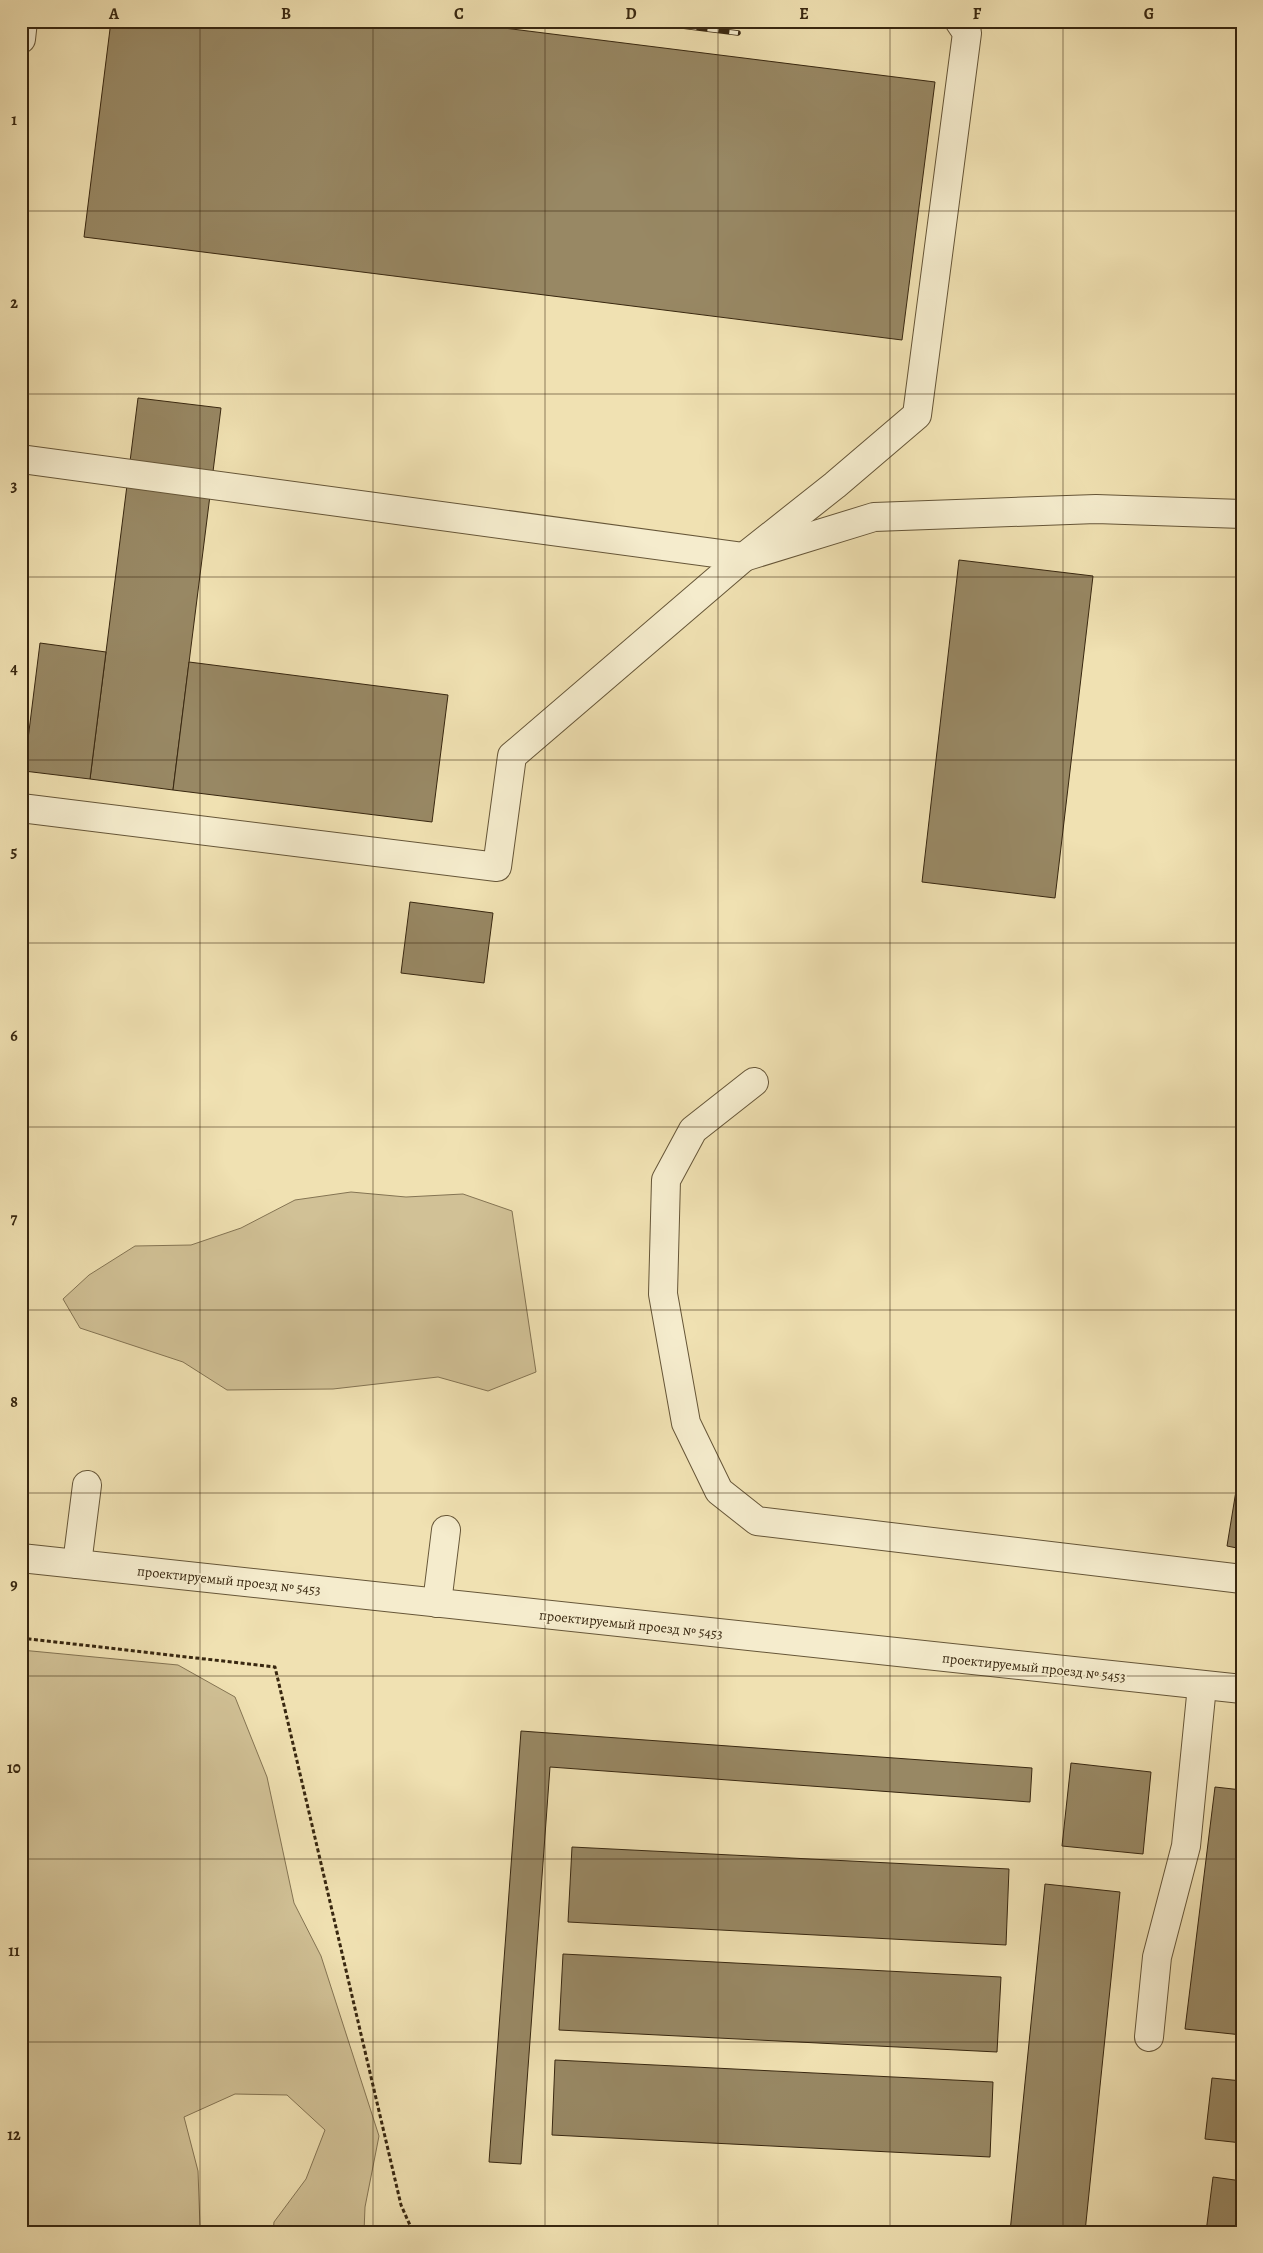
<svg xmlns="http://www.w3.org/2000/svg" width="1263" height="2253" viewBox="0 0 1263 2253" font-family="Alegreya,serif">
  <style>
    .green { fill: #d1c196; stroke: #847453 }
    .building { fill: #988864; stroke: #382710 }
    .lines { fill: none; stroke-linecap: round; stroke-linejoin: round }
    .minor-casing { stroke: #665638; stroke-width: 30 }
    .path { stroke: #382710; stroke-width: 3; stroke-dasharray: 4 2.5; stroke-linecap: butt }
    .minor { stroke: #f5eccd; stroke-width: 28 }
    .rail-casing { stroke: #382710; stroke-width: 5.5 }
    .rail { stroke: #f5eccd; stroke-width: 4; stroke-dasharray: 11; stroke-linecap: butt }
    .grid { fill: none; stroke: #382710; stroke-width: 1; stroke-opacity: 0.55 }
    .labels { text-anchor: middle; stroke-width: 4; stroke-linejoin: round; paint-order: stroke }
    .street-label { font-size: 14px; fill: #382710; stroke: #f5eccd }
    .neatline { fill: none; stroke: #382710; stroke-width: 2 }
    .grid-label { font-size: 16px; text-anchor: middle; font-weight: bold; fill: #382710 }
  </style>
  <rect width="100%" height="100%" fill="#f0e1b2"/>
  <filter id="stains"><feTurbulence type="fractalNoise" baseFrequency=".004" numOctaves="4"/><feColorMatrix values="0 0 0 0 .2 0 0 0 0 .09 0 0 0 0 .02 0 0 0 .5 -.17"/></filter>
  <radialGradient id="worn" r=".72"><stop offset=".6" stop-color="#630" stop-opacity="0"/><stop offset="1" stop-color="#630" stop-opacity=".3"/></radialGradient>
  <!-- green -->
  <g class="green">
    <path d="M 351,1192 L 406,1197 L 463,1194 L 512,1211 L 536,1372 L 488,1391 L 438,1377 L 333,1389 L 227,1390 L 183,1362 L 80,1328 L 63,1299 L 89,1275 L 135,1246 L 191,1245 L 241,1228 L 295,1200 Z"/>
    <path d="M 21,1650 L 178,1665 L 235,1697 L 267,1777 L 294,1903 L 321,1956 L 379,2136 L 365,2207 L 364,2232 L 273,2232 L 274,2222 L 306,2179 L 325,2130 L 287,2095 L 235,2094 L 184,2117 L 198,2171 L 200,2227 L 197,2232 L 21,2232 Z"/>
  </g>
  <!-- building -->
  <g class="building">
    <path d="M 111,21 L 448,21 L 935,82 L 902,340 L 84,237 Z"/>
    <path d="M 138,398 L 221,408 L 173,790 L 90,779 Z"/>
    <path d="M 959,560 L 1093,576 L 1055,898 L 922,882 Z"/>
    <path d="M 40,643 L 106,652 L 90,779 L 24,771 Z"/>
    <path d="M 189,662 L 448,695 L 432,822 L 173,790 Z"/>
    <path d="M 410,902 L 493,913 L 484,983 L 401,973 Z"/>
    <path d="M 1242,1454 L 1242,1549 L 1227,1546 Z"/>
    <path d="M 521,1731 L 1032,1768 L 1030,1802 L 550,1767 L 521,2164 L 489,2162 Z"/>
    <path d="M 1071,1763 L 1151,1772 L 1143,1854 L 1062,1846 Z"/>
    <path d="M 1215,1787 L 1242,1790 L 1242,2035 L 1185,2029 Z"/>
    <path d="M 572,1847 L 1009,1869 L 1006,1945 L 568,1922 Z"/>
    <path d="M 1045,1884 L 1120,1892 L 1085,2232 L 1010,2232 Z"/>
    <path d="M 563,1954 L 1001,1977 L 997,2052 L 559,2030 Z"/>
    <path d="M 555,2060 L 993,2082 L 990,2157 L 552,2135 Z"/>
    <path d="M 1212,2078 L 1242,2081 L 1242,2143 L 1205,2139 Z"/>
    <path d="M 1213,2177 L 1242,2181 L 1242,2232 L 1206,2232 Z"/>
  </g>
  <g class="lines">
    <!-- minor casing -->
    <g class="minor-casing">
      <g id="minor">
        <path d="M 21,39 L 23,21"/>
        <path d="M 21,459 L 744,557 L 874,517 L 1096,509 L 1242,514"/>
        <path d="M 21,808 L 497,867 L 512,756 L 744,557 L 835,485 L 917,415 L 967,33 L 959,21"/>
        <path d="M 754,1082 L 693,1130 L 666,1180 L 663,1294 L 686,1423 L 719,1491 L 757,1521 L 1242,1579"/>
        <path d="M 21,1558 L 1242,1689"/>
        <path d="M 77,1564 L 87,1485"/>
        <path d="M 437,1603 L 446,1530"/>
        <path d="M 1149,2037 L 1157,1957 L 1186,1846 L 1202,1686"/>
      </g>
    </g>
    <!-- path -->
    <path class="path" d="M 21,1638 L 275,1667 L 401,2205 L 413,2232"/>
    <!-- minor -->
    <use href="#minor" class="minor"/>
    <!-- rail casing -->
    <g class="rail-casing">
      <path id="rail" d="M 642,21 L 738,33"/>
    </g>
    <!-- rail -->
    <use href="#rail" class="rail"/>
  </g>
  <!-- grid -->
  <path class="grid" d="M 200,21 L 200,2232M 373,21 L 373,2232M 545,21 L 545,2232M 718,21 L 718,2232M 890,21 L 890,2232M 1063,21 L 1063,2232M 21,211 L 1242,211M 21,394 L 1242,394M 21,577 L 1242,577M 21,760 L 1242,760M 21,943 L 1242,943M 21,1127 L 1242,1127M 21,1310 L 1242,1310M 21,1493 L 1242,1493M 21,1676 L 1242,1676M 21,1859 L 1242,1859M 21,2042 L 1242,2042"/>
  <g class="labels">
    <!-- street labels -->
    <g class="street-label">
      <text transform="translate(229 1580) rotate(6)" y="5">проектируемый проезд № 5453</text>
      <text transform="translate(631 1624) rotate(6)" y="5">проектируемый проезд № 5453</text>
      <text transform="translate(1034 1667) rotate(6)" y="5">проектируемый проезд № 5453</text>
    </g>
  </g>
  <!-- margin -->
  <rect width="1263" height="2253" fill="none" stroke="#f0e1b2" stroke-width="55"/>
  <rect x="28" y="28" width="1208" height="2198" class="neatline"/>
  <g class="grid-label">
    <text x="114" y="19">A</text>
    <text x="286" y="19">B</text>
    <text x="459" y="19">C</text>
    <text x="631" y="19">D</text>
    <text x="804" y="19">E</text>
    <text x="977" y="19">F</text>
    <text x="1149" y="19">G</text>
    <text x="14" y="125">1</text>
    <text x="14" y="308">2</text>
    <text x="14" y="491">3</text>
    <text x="14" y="674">4</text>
    <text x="14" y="857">5</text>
    <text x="14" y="1041">6</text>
    <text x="14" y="1224">7</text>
    <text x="14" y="1407">8</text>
    <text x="14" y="1590">9</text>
    <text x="14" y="1773">10</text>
    <text x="14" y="1956">11</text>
    <text x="14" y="2140">12</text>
  </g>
  <rect width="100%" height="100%" filter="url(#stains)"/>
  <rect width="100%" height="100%" fill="url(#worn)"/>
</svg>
